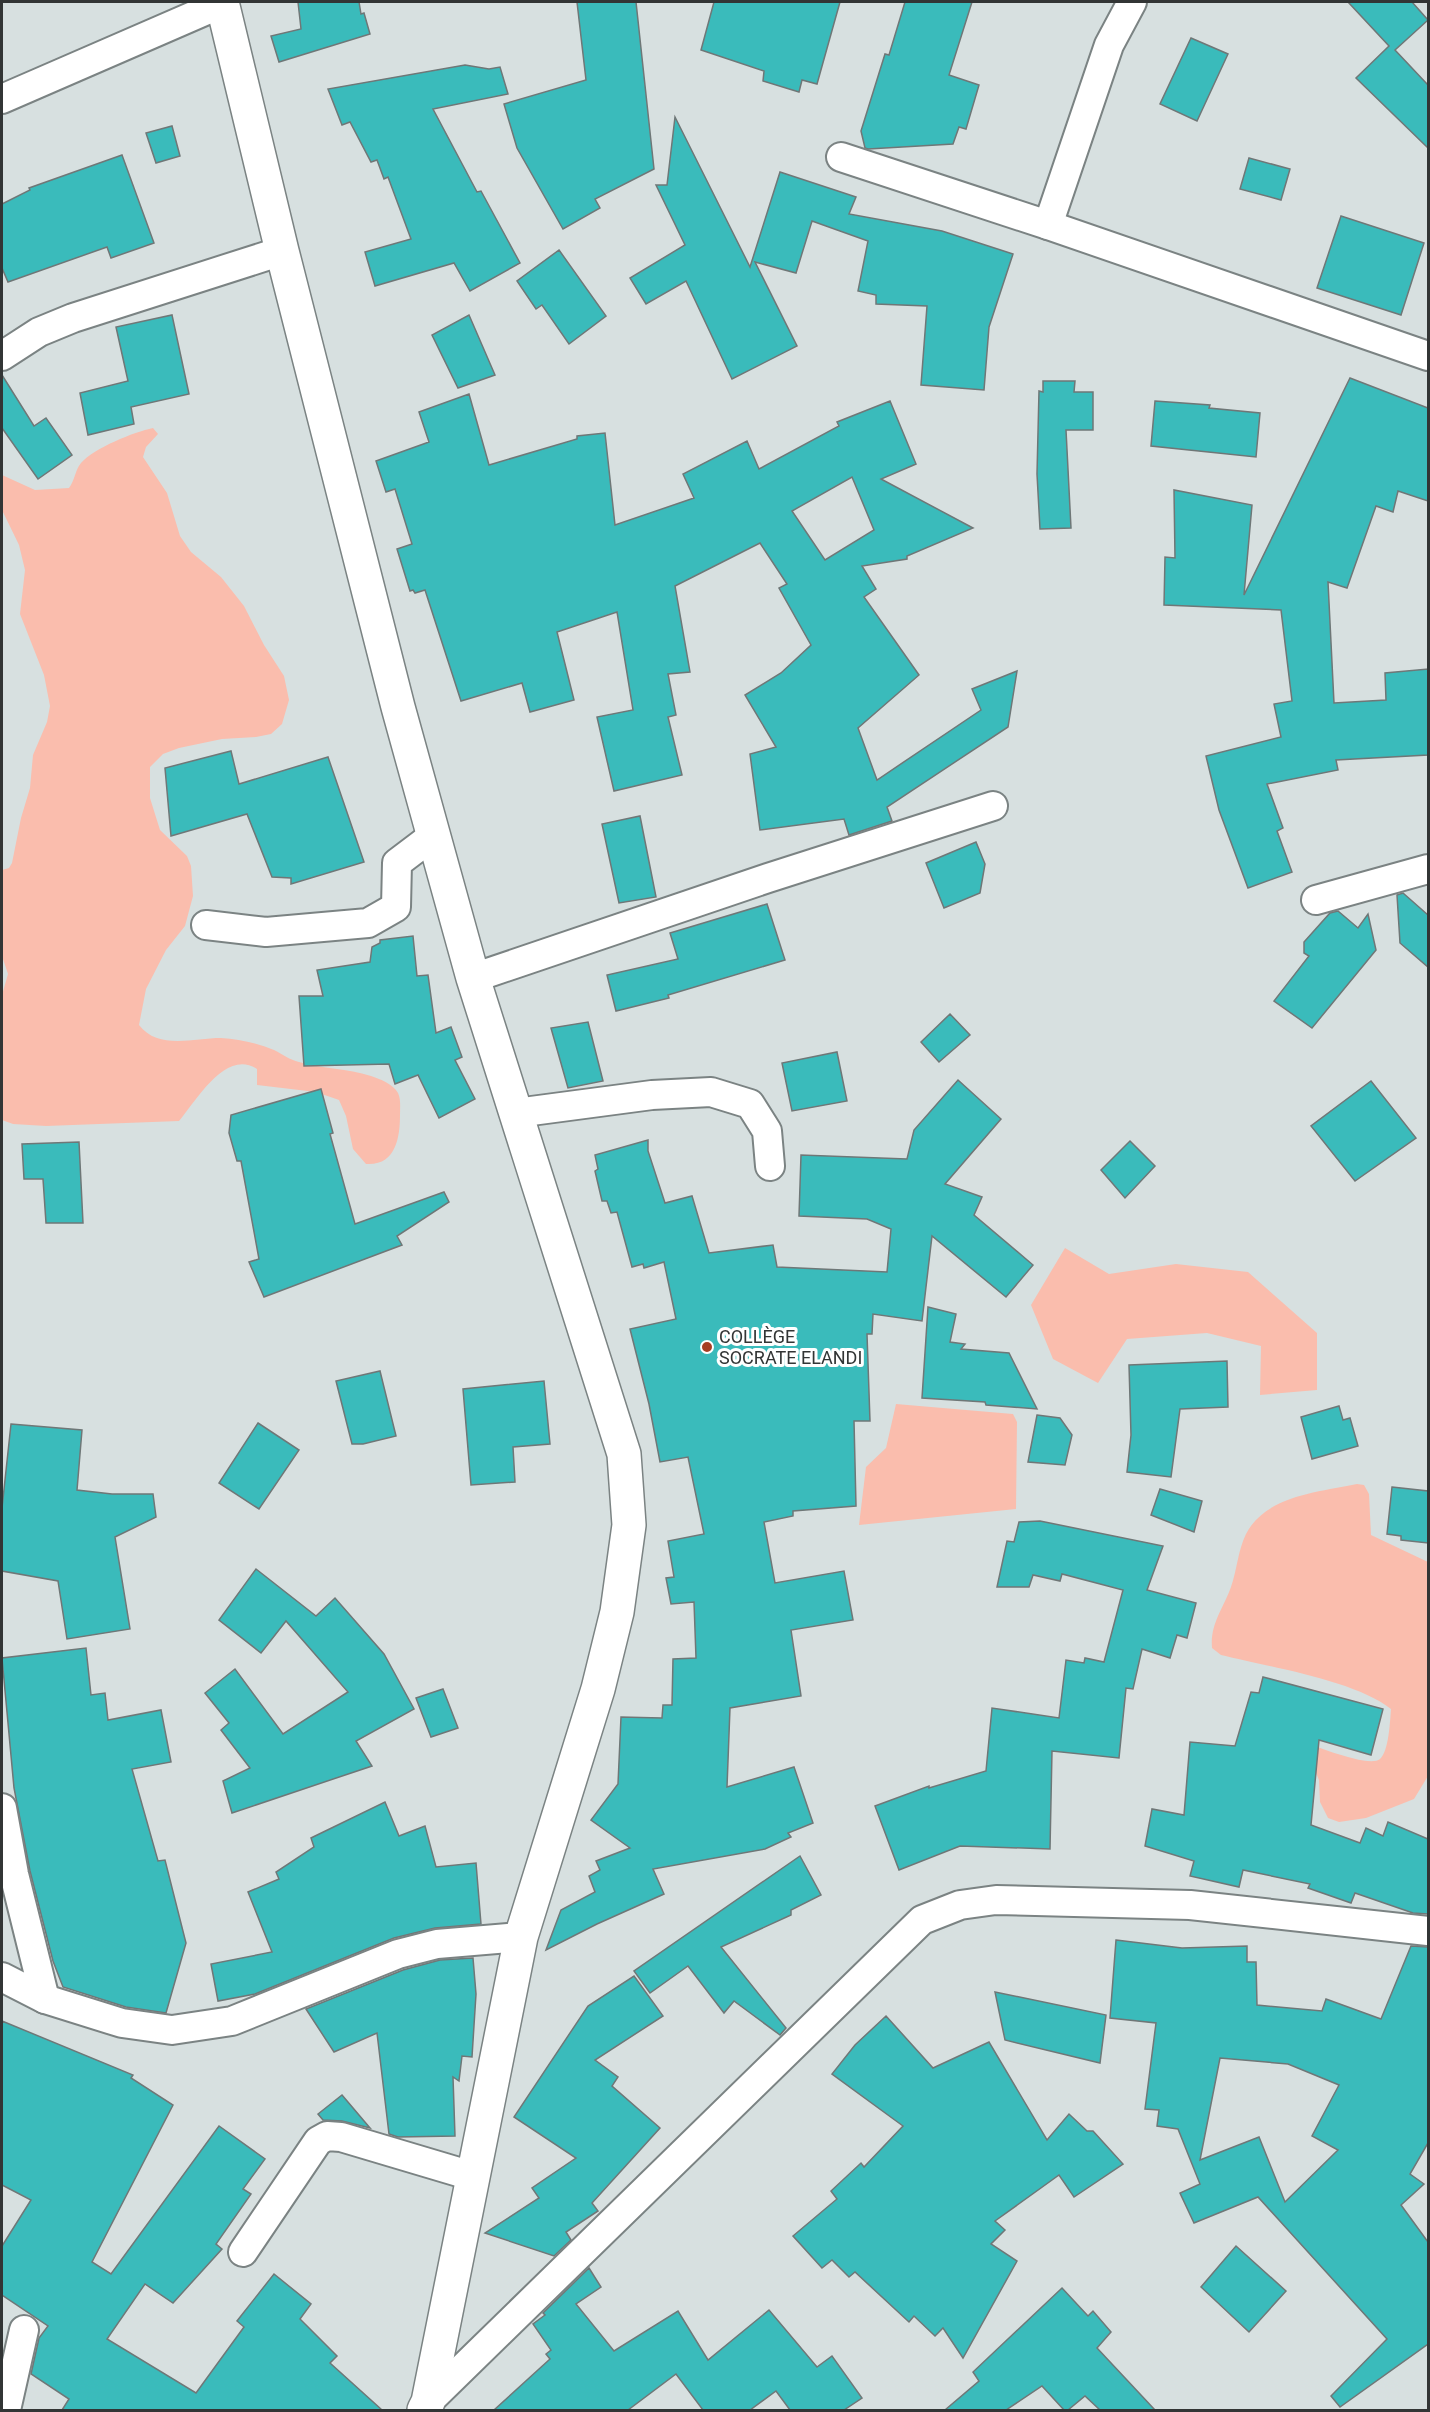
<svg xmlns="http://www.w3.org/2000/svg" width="1430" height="2412" viewBox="0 0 1430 2412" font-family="Roboto,sans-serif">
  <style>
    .green { fill: #fabdad }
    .building { fill: #3abbbb; stroke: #6f7777; stroke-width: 1.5; fill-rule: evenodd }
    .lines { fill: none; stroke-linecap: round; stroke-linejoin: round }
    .minor-casing { stroke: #7b8383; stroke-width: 32 }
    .secondary-casing { stroke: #7b8383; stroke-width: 36 }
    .minor { stroke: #fff; stroke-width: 28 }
    .secondary { stroke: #fff; stroke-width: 33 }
    .poi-dot { fill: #a63e23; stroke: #fff; stroke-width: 2 }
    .labels { text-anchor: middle; stroke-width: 6; stroke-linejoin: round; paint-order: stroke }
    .poi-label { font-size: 18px; fill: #323535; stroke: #fff; text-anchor: start }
  </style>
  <rect width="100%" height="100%" fill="#d7e0e0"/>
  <!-- green -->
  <g class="green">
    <path d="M 153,428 L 158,434 L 146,447 L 143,457 L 167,493 L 180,536 L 191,552 L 221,577 L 244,606 L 264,645 L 284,676 L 289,700 L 282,724 L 271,734 L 256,737 L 222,739 L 179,748 L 163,754 L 150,767 L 150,798 L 160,830 L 187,856 L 191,866 L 193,896 L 185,926 L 166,950 L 146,989 L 139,1025 C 158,1050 193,1038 221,1038 C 239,1039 257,1043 274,1050 C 282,1054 290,1060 299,1062 C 323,1069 347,1068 371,1076 C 380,1079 393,1084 398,1093 C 401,1099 400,1108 400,1115 C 400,1137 396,1166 366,1164 L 353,1149 L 346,1116 L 339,1100 L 316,1092 L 257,1085 L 257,1069 C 226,1048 196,1101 179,1121 L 46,1126 L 13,1124 L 2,1120 L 2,995 L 8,974 L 2,956 L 2,870 L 9,868 L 12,863 L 21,818 L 30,788 L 33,755 L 47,722 L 50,706 L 44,675 L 20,614 L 25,570 L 19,545 L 2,510 L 2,475 L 35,490 L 69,488 C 75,480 75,470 81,463 C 94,448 134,432 153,428 Z"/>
    <path d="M 1065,1248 L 1109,1274 L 1176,1264 L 1248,1272 L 1317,1333 L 1317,1390 L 1260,1395 L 1261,1346 L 1207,1333 L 1127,1339 L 1098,1383 L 1053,1359 L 1031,1305 Z"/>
    <path d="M 896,1404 L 1013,1414 L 1017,1422 L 1016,1509 L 859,1525 L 866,1467 L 886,1448 Z"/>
    <path d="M 1357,1484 L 1364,1485 L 1369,1494 L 1371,1535 L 1428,1562 L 1428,1776 L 1414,1799 L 1366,1818 L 1339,1822 L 1328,1818 L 1320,1802 L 1319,1780 L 1316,1773 L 1286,1755 L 1302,1741 C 1315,1746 1369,1768 1380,1759 C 1389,1751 1390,1721 1391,1709 C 1354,1680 1269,1667 1221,1655 L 1212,1648 C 1210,1624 1223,1609 1231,1587 C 1237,1570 1238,1550 1246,1534 C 1266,1495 1320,1492 1357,1484 Z"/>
  </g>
  <!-- building -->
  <g class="building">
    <path d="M 298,2 L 359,2 L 361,14 L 364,13 L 370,34 L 279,62 L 271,36 L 301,29 Z"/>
    <path d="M 577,2 L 636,2 L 654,169 L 595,199 L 600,208 L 563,229 L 517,148 L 504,104 L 586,80 Z"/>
    <path d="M 714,2 L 840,2 L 817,84 L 802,80 L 799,92 L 763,81 L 764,71 L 701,50 Z"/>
    <path d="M 905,2 L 972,2 L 949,75 L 979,85 L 966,129 L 959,127 L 953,144 L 868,149 L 865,148 L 861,131 L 885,54 L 889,55 Z"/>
    <path d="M 1348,2 L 1412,2 L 1428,20 L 1395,50 L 1428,85 L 1428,148 L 1356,78 L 1389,46 Z"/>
    <path d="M 1191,38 L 1228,54 L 1197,121 L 1160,104 Z"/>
    <path d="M 465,65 L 489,69 L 500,67 L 508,94 L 433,109 L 477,192 L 481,191 L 520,263 L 470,291 L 454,263 L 375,286 L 365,252 L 411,239 L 388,177 L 384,179 L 377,160 L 371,162 L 350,122 L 342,125 L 328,89 Z"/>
    <path d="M 675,117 L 750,267 L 780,172 L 856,197 L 849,214 L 942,231 L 1013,254 L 989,327 L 984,390 L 921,385 L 927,306 L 876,304 L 876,295 L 858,291 L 868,241 L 812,221 L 796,273 L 755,262 L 797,346 L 732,379 L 686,281 L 646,304 L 630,278 L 685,245 L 656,185 L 667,185 Z"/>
    <path d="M 172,126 L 180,156 L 156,163 L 146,133 Z"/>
    <path d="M 122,155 L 154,243 L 111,258 L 107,247 L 8,282 L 2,268 L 2,204 L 30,190 L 29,188 Z"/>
    <path d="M 1249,158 L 1290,169 L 1281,200 L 1240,189 Z"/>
    <path d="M 1341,216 L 1424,243 L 1401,315 L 1317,288 Z"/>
    <path d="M 559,250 L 606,316 L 569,344 L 542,305 L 536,309 L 517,281 Z"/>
    <path d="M 172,315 L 189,394 L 131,407 L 134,424 L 88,435 L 80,393 L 128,381 L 116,327 Z"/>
    <path d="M 469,315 L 495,375 L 458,388 L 432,335 Z"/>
    <path d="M 2,375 L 34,426 L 46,418 L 72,455 L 38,479 L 2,428 Z"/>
    <path d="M 1350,378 L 1428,408 L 1428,501 L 1398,491 L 1393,512 L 1376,506 L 1347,588 L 1328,582 L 1334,703 L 1386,700 L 1385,673 L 1428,669 L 1428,755 L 1336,760 L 1338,770 L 1267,784 L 1283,828 L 1277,831 L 1292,872 L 1248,888 L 1219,810 L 1206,756 L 1281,737 L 1274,704 L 1292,701 L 1281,610 L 1164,605 L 1165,557 L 1175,558 L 1174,490 L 1252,505 L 1244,595 Z"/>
    <path d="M 1043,381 L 1075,381 L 1074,392 L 1093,392 L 1093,430 L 1066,430 L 1071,528 L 1040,529 L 1037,474 L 1039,391 L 1043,392 Z"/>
    <path d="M 469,394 L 489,465 L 577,439 L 577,436 L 605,433 L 615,525 L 694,498 L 683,474 L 747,441 L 759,469 L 839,426 L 837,422 L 890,401 L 916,464 L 881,479 L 973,528 L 907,556 L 907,559 L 862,566 L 876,589 L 864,597 L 919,675 L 858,728 L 877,780 L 981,710 L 972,689 L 1017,671 L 1008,727 L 887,807 L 892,821 L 849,835 L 844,819 L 760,830 L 750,754 L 776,747 L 745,695 L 781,673 L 811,645 L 779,588 L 787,584 L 760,543 L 675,586 L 690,672 L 668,674 L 676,715 L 668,717 L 682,775 L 614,791 L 597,717 L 633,710 L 617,612 L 557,632 L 574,700 L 530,712 L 522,683 L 461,701 L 425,590 L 415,593 L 413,590 L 410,591 L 397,549 L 412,544 L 395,489 L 386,492 L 376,461 L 429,442 L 419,412 ZM 852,477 L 874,530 L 825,560 L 792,511 Z"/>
    <path d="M 1155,401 L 1210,405 L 1209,408 L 1260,413 L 1256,457 L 1151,446 Z"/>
    <path d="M 231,751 L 239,784 L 328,757 L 364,862 L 291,884 L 291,878 L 272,877 L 247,814 L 171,836 L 165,768 Z"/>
    <path d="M 640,816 L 656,897 L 619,903 L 602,824 Z"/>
    <path d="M 976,842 L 985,864 L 980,893 L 944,908 L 926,863 Z"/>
    <path d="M 1403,893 L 1428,915 L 1428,967 L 1400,943 L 1397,895 Z"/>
    <path d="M 767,904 L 785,960 L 668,995 L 669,998 L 616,1011 L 607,975 L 678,959 L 670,933 Z"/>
    <path d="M 1338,911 L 1358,928 L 1368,914 L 1376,950 L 1312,1028 L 1274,1001 L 1309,956 L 1304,953 L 1304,942 L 1330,913 Z"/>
    <path d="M 413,936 L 417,976 L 428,975 L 436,1033 L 451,1027 L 462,1057 L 455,1060 L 475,1099 L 439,1118 L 418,1075 L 395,1084 L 389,1064 L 304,1066 L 299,996 L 323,996 L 317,970 L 370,962 L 372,947 L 380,943 L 380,940 Z"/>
    <path d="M 950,1014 L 970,1035 L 939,1062 L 921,1042 Z"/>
    <path d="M 588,1022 L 603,1081 L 568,1088 L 551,1028 Z"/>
    <path d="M 837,1052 L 847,1101 L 792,1111 L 782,1063 Z"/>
    <path d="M 958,1080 L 1001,1119 L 945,1184 L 982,1197 L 974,1215 L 1033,1265 L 1006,1297 L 932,1236 L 922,1321 L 873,1314 L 872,1334 L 867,1334 L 870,1421 L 854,1421 L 856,1506 L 793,1511 L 793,1516 L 764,1522 L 775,1583 L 844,1571 L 853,1620 L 791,1630 L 801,1696 L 730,1708 L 727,1787 L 794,1767 L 813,1823 L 788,1833 L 791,1837 L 765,1849 L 653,1869 L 664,1894 L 597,1924 L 546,1950 L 561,1910 L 595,1892 L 589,1876 L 600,1870 L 596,1861 L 630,1848 L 591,1820 L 618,1784 L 621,1717 L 662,1718 L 663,1705 L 672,1705 L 673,1659 L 696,1658 L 694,1602 L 671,1604 L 666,1578 L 674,1577 L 668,1541 L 704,1534 L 688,1457 L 660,1462 L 649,1404 L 630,1329 L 676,1319 L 664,1262 L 644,1268 L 643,1264 L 632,1267 L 617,1212 L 611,1213 L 607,1201 L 602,1201 L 595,1171 L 598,1169 L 595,1155 L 648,1140 L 648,1151 L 665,1203 L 692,1196 L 709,1253 L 773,1245 L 777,1267 L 887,1272 L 891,1229 L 867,1219 L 799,1216 L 801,1155 L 907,1159 L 914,1130 Z"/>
    <path d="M 1371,1081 L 1416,1138 L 1355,1181 L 1311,1126 Z"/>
    <path d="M 321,1089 L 333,1133 L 330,1134 L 355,1224 L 444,1192 L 449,1202 L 397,1236 L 402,1245 L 264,1297 L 249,1262 L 259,1259 L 241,1161 L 237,1161 L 229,1133 L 231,1115 Z"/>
    <path d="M 1130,1141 L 1155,1166 L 1125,1198 L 1101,1170 Z"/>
    <path d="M 79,1142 L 83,1223 L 46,1223 L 43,1179 L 24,1179 L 22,1144 Z"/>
    <path d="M 928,1307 L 956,1314 L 950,1342 L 965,1344 L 961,1349 L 1009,1353 L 1037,1409 L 986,1405 L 985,1402 L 922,1398 Z"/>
    <path d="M 1227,1361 L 1228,1407 L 1180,1409 L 1171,1477 L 1127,1472 L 1131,1435 L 1129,1365 Z"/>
    <path d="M 380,1371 L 396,1436 L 363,1444 L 352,1444 L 336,1381 Z"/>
    <path d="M 544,1381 L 550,1444 L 513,1447 L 515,1482 L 471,1485 L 463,1389 Z"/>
    <path d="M 1339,1406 L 1343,1420 L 1350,1418 L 1358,1446 L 1312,1459 L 1301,1417 Z"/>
    <path d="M 1037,1415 L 1060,1418 L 1072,1435 L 1065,1465 L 1028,1462 Z"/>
    <path d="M 258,1423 L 299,1450 L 259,1509 L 219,1483 Z"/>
    <path d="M 11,1424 L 82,1430 L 77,1490 L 112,1494 L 153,1494 L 156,1517 L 115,1537 L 130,1629 L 67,1639 L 58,1581 L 2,1571 L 2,1508 Z"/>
    <path d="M 1392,1487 L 1428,1491 L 1428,1543 L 1401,1540 L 1401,1536 L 1387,1534 Z"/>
    <path d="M 1160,1489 L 1202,1501 L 1194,1532 L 1151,1515 Z"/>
    <path d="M 1040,1521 L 1163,1546 L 1147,1590 L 1196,1603 L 1187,1638 L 1177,1635 L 1170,1658 L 1142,1649 L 1133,1689 L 1126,1688 L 1119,1758 L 1052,1751 L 1050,1849 L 960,1846 L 899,1870 L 875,1806 L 929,1786 L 929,1788 L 986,1771 L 992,1708 L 1059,1718 L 1066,1660 L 1084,1663 L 1085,1658 L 1104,1662 L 1123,1590 L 1062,1574 L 1060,1581 L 1033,1575 L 1029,1587 L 997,1587 L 1007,1541 L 1014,1542 L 1019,1522 Z"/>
    <path d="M 256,1569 L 316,1616 L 335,1598 L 384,1654 L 414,1709 L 356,1741 L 372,1766 L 232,1813 L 223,1781 L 250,1768 L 221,1730 L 229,1723 L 205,1693 L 235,1669 L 283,1734 L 348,1692 L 286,1621 L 261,1653 L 219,1620 Z"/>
    <path d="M 86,1648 L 91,1695 L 105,1693 L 108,1720 L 161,1710 L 171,1762 L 132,1769 L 158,1861 L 165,1860 L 186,1943 L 166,2013 L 126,2007 L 63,1987 L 53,1961 L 30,1871 L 14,1788 L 2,1658 Z"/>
    <path d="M 1263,1677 L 1383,1709 L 1371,1755 L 1319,1740 L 1311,1825 L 1360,1843 L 1366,1828 L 1383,1836 L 1388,1822 L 1428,1839 L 1428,1914 L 1413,1913 L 1355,1893 L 1351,1903 L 1308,1888 L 1310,1884 L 1243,1870 L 1239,1887 L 1190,1876 L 1194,1861 L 1145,1846 L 1152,1809 L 1184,1815 L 1190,1742 L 1235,1746 L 1251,1692 L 1259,1693 Z"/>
    <path d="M 443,1689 L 458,1728 L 431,1737 L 416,1698 Z"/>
    <path d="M 385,1802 L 399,1836 L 425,1826 L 436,1867 L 476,1863 L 481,1924 L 435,1928 L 394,1938 L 255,1994 L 218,2001 L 211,1964 L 272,1952 L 248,1892 L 279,1879 L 276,1872 L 314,1847 L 311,1838 Z"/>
    <path d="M 800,1856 L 821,1895 L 791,1910 L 791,1915 L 721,1947 L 786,2028 L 780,2035 L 734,2001 L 724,2013 L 688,1966 L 650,1993 L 634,1971 Z"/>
    <path d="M 1116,1940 L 1182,1948 L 1247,1946 L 1247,1962 L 1256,1962 L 1257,2005 L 1322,2011 L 1326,1999 L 1381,2019 L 1411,1946 L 1428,1947 L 1428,2143 L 1410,2174 L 1424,2184 L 1401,2205 L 1428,2242 L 1428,2344 L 1340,2407 L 1331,2396 L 1387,2339 L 1258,2197 L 1194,2223 L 1180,2193 L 1200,2184 L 1178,2129 L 1157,2126 L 1159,2110 L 1145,2109 L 1156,2023 L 1110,2018 ZM 1220,2058 L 1288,2064 L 1339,2085 L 1312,2136 L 1338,2150 L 1285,2202 L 1259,2137 L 1200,2160 Z"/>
    <path d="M 473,1958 L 476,1994 L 472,2057 L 462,2056 L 459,2081 L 453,2077 L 455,2136 L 398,2137 L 389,2134 L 377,2033 L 334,2052 L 306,2009 L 403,1970 L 440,1960 Z"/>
    <path d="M 634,1976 L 663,2016 L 595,2060 L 618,2077 L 612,2086 L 660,2128 L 592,2203 L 598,2211 L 566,2232 L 571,2240 L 554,2256 L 485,2233 L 539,2198 L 532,2188 L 576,2158 L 514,2117 L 588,2006 Z"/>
    <path d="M 995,1992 L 1106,2015 L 1100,2063 L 1005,2040 Z"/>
    <path d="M 886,2016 L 933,2068 L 989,2042 L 1047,2140 L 1069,2114 L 1087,2131 L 1093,2131 L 1123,2164 L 1074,2197 L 1059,2175 L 995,2221 L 1005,2230 L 991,2244 L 1017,2261 L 963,2358 L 943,2328 L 935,2336 L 914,2316 L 909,2322 L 855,2272 L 849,2277 L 832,2260 L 822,2268 L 793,2236 L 837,2199 L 831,2191 L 861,2163 L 864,2167 L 903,2126 L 832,2074 L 855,2045 Z"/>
    <path d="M 2,2021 L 133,2075 L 131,2078 L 173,2105 L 92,2262 L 111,2274 L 219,2126 L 265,2159 L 243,2189 L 251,2194 L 216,2244 L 222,2249 L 173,2303 L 145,2284 L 107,2339 L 196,2393 L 244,2327 L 237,2321 L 274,2274 L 311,2304 L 300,2319 L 337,2356 L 330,2363 L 382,2410 L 62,2410 L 69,2399 L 31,2374 L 39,2338 L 48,2326 L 2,2295 L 2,2246 L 31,2200 L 2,2185 Z"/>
    <path d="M 342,2095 L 370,2128 L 342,2121 L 323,2120 L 318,2114 Z"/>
    <path d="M 1236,2246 L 1286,2291 L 1249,2332 L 1201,2287 Z"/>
    <path d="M 589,2268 L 601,2287 L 576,2304 L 614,2351 L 678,2311 L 708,2360 L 769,2310 L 817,2367 L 832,2356 L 862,2398 L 844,2410 L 790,2410 L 776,2391 L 750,2410 L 703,2410 L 676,2374 L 628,2410 L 494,2410 L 550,2359 L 546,2354 L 551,2350 L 533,2324 L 545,2315 L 543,2313 Z"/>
    <path d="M 1062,2288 L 1088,2316 L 1093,2311 L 1111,2332 L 1097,2348 L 1155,2410 L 1100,2410 L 1085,2396 L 1068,2410 L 1064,2410 L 1042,2386 L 1006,2410 L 945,2410 L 979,2381 L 973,2372 Z"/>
  </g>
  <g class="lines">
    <!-- minor casing -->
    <g class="minor-casing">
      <g id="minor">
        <path d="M 2,99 L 223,3"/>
        <path d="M 841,157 L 1048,225 L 1428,356"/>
        <path d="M 1048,225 L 1109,45 L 1132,2"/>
        <path d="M 2,356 L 39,332 L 73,318 L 282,251"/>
        <path d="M 1316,900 L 1428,869"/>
        <path d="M 206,925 L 266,932 L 368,923 L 396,907 L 397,863 L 434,835"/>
        <path d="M 473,978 L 768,878 L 993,806"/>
        <path d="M 516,1113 L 652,1095 L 711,1092 L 750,1104 L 767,1131 L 770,1166"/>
        <path d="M 2,1808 L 14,1874 L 45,1999"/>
        <path d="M 2,1977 L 45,1999 L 122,2023 L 172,2030 L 232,2021 L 398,1954 L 437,1944 L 521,1937"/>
        <path d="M 243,2252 L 318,2141 L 327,2136 L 341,2137 L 472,2176"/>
        <path d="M 428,2402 L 922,1920 L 960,1905 L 996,1900 L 1190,1905 L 1428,1931"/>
        <path d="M 6,2410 L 24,2330"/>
      </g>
    </g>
    <!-- secondary casing -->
    <g class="secondary-casing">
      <path id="secondary" d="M 222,2 L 282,251 L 398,707 L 473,978 L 624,1454 L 629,1525 L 617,1612 L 598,1689 L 521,1937 L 428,2402 L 424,2410"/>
    </g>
    <!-- minor -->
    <use href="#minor" class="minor"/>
    <!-- secondary -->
    <use href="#secondary" class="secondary"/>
  </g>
  <!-- markers -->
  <circle class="poi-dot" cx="707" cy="1347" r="6"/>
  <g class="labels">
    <!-- poi labels -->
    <g class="poi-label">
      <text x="719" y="1343">COLLÈGE<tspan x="719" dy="21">SOCRATE ELANDI</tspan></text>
    </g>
  </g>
  <!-- border -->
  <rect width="1430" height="2412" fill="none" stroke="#323535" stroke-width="6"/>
</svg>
